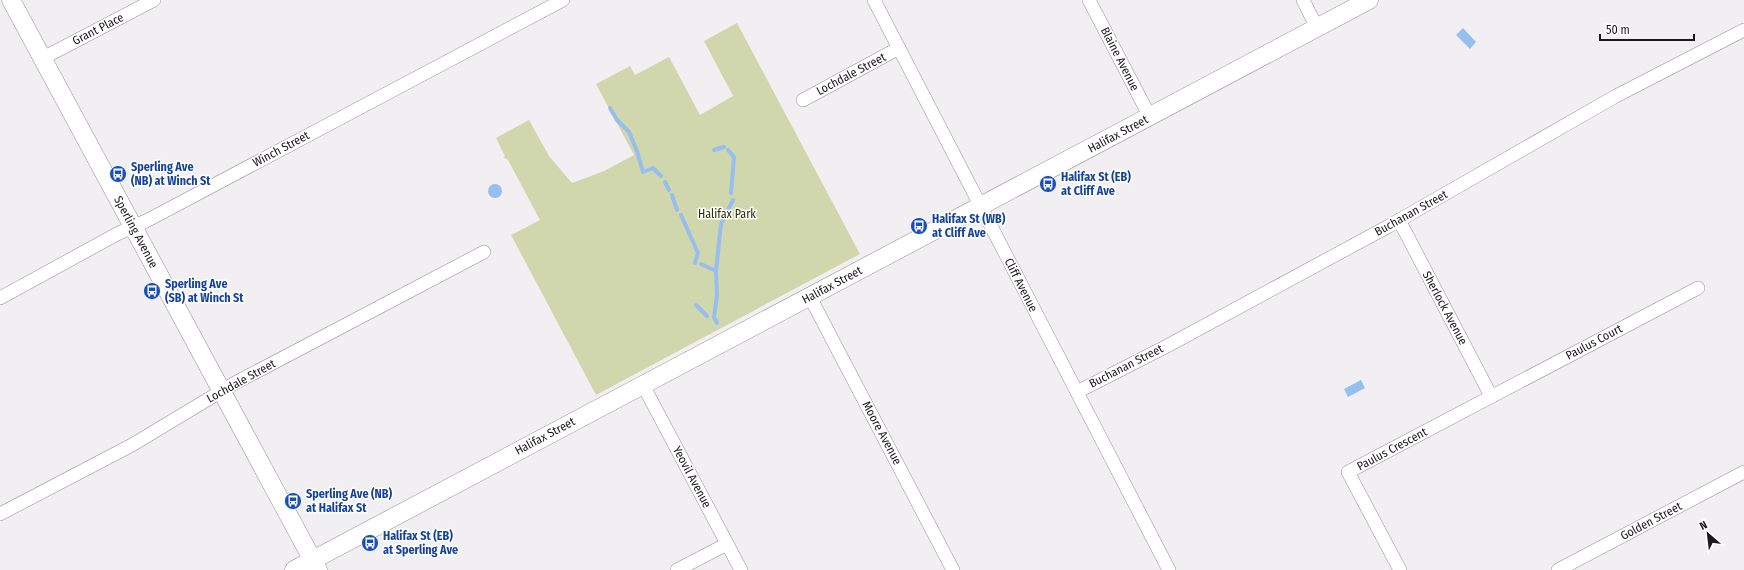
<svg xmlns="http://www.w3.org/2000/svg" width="1744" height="570" viewBox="0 0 1744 570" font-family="'Fira Sans Condensed',sans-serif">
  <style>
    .green { fill: #d1d7ad }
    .water { fill: #96beee }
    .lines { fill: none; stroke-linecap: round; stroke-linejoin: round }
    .stream { stroke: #96beee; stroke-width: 4 }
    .street-casing { stroke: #969396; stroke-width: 14 }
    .secondary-casing { stroke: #969396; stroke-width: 19 }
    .street { stroke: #fff; stroke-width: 13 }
    .secondary { stroke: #fff; stroke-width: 18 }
    .labels { text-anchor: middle; stroke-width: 3; stroke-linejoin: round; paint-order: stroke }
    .street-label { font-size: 12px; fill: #1a191a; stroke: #fff }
    .transit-label { font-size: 12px; font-weight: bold; fill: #164399; stroke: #fff; text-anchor: start }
    .park-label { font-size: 12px; fill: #2b2f00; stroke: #fff }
  </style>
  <rect width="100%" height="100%" fill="#f2eff3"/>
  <!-- green -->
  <path class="green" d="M 737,23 L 860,254 L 596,395 L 511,235 L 540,220 L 508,160 L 503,157 L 505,156 L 496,138 L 529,120 L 549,156 L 572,183 L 604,171 L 634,155 L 596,84 L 630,66 L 635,75 L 669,57 L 700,115 L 733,96 L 704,41 Z"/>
  <!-- water -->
  <g class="water">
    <path d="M 1463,28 L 1476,42 L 1470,49 L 1456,35 Z"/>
    <circle cx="495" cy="191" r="7"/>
    <path d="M 1361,380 L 1365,388 L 1348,397 L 1344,389 Z"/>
  </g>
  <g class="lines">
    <!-- stream -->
    <g class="stream">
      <path d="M 610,108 L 617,120 L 629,132 L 637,151 L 643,172 L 653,168 L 661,176"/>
      <path d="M 714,150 L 724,147"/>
      <path d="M 728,150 L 734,157 L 731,193"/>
      <path d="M 665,182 L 669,190"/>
      <path d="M 672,195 L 677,210"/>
      <path d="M 681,215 L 698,253 L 695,263"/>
      <path d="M 701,264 L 716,271 L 717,295 L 714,317 L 717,323"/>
      <path d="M 716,271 L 721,224 L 733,200"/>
      <path d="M 696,305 L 707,316"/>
    </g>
    <!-- street casing -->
    <g class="street-casing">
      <g id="street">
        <path d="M 874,0 L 1169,570"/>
        <path d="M 1089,0 L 1150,117"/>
        <path d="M 1303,0 L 1317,28"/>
        <path d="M 43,58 L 154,0"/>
        <path d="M 803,100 L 899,48"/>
        <path d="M 1399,220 L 1491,396"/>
        <path d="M 810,297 L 953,570"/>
        <path d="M 0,298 L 117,234 L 148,220 L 563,0"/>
        <path d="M 643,385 L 741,570"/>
        <path d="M 1077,392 L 1167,346 L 1389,226 L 1616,96 L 1744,30"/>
        <path d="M 0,514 L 132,445 L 235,383 L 484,252"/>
        <path d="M 677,570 L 727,544"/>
        <path d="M 1400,570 L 1348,472 L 1698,288"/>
        <path d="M 1558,570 L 1744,472"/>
      </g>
    </g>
    <!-- secondary casing -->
    <g class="secondary-casing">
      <g id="secondary">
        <path d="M 11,0 L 318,570"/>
        <path d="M 294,570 L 1369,0"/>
      </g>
    </g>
    <!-- street -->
    <use href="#street" class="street"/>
    <!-- secondary -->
    <use href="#secondary" class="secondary"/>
  </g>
  <!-- icons -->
  <defs>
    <g id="bus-disc" transform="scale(0.9)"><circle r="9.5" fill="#1a4fb4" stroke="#fff"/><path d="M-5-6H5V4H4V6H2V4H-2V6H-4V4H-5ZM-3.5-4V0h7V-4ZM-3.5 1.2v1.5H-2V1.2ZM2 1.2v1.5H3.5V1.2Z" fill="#fff"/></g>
  </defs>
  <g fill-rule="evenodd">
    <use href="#bus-disc" x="118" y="174"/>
    <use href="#bus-disc" x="1048" y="184"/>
    <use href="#bus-disc" x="919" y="226"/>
    <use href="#bus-disc" x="152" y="291"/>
    <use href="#bus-disc" x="293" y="501"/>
    <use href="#bus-disc" x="370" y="543"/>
  </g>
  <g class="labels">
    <!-- street labels -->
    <g class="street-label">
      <text transform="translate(98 29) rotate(-27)" y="4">Grant Place</text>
      <text transform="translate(1120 59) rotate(63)" y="4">Blaine Avenue</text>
      <text transform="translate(851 74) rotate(-28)" y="4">Lochdale Street</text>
      <text transform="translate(1118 134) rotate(-28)" y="4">Halifax Street</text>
      <text transform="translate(281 149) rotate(-28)" y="4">Winch Street</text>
      <text transform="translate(1411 213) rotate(-29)" y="4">Buchanan Street</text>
      <text transform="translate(136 232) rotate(62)" y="4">Sperling Avenue</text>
      <text transform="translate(832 285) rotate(-28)" y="4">Halifax Street</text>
      <text transform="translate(1021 285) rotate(63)" y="4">Cliff Avenue</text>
      <text transform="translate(1445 308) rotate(62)" y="4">Sherlock Avenue</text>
      <text transform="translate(1594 342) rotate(-28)" y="4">Paulus Court</text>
      <text transform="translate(1126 366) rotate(-27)" y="4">Buchanan Street</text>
      <text transform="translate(241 381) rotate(-29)" y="4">Lochdale Street</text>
      <text transform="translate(882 433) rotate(62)" y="4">Moore Avenue</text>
      <text transform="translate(545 436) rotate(-28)" y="4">Halifax Street</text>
      <text transform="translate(1392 449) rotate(-28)" y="4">Paulus Crescent</text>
      <text transform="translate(692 477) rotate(62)" y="4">Yeovil Avenue</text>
      <text transform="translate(1651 521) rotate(-28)" y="4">Golden Street</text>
    </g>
    <!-- transit labels -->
    <g class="transit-label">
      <text x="131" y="171">Sperling Ave<tspan x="131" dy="14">(NB) at Winch St</tspan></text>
      <text x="1061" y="181">Halifax St (EB)<tspan x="1061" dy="14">at Cliff Ave</tspan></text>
      <text x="932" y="223">Halifax St (WB)<tspan x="932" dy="14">at Cliff Ave</tspan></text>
      <text x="165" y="288">Sperling Ave<tspan x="165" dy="14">(SB) at Winch St</tspan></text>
      <text x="306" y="498">Sperling Ave (NB)<tspan x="306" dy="14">at Halifax St</tspan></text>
      <text x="383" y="540">Halifax St (EB)<tspan x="383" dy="14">at Sperling Ave</tspan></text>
    </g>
    <!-- park labels -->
    <g class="park-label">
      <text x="727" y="218">Halifax Park</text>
    </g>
  </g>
  <!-- north arrow -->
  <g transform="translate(1708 534) rotate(332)" stroke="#ffffff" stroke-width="3" paint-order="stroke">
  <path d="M0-3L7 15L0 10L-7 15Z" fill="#1a191a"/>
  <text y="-6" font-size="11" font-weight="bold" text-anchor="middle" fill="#1a191a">N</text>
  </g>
  <!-- scale -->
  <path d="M1600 34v6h94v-6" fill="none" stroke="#1a191a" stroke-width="2"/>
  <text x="1606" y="34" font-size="12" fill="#1a191a" stroke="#ffffff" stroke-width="3" paint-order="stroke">50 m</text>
</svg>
